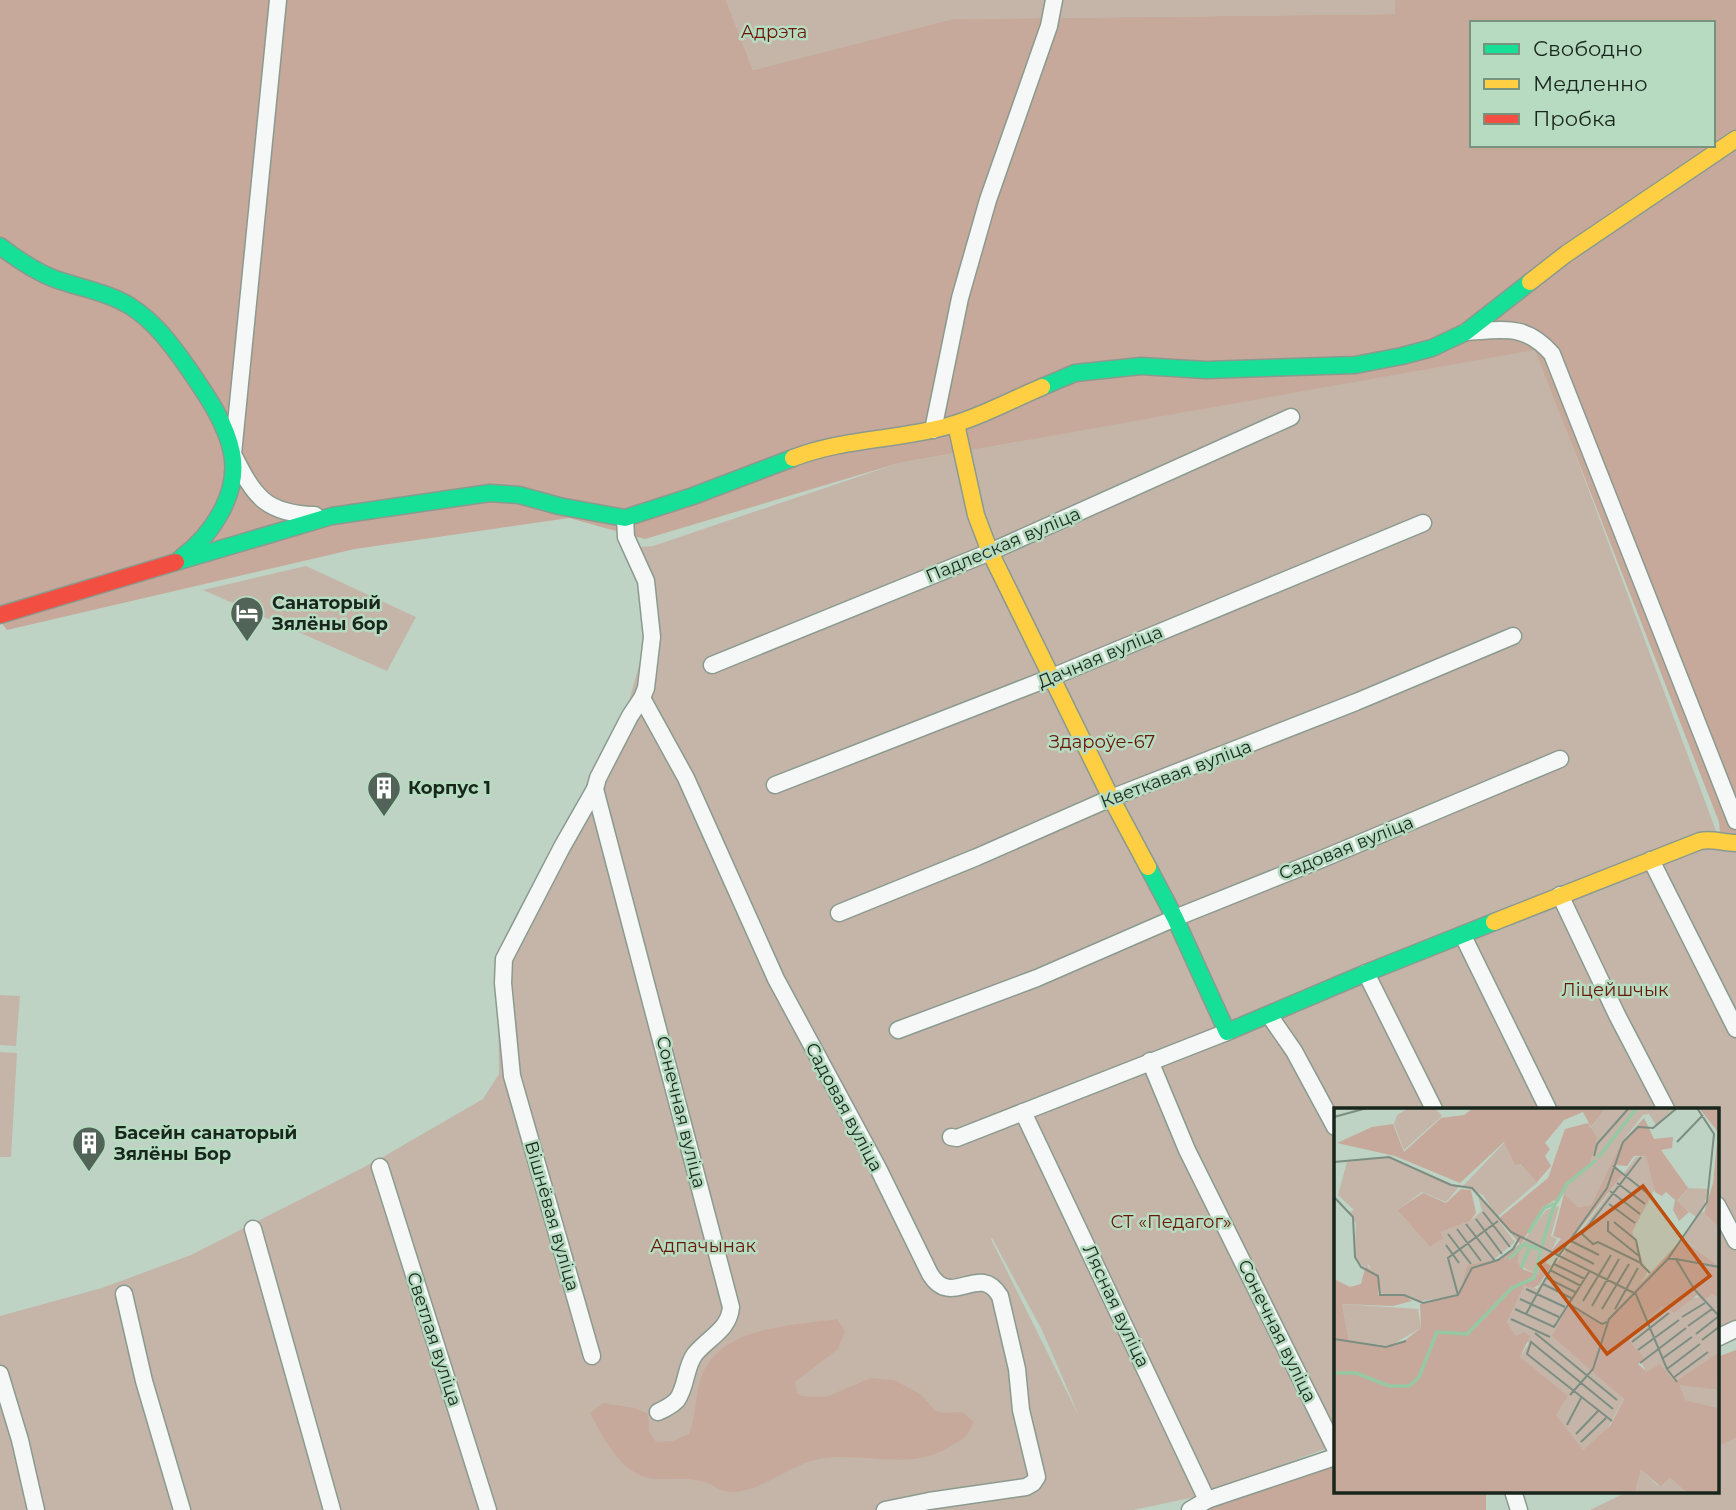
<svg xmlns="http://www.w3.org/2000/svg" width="1736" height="1510" viewBox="0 0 1736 1510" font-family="Montserrat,sans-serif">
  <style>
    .green { fill: #c4b5a8; fill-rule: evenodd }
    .forest { fill: #c6a99a; fill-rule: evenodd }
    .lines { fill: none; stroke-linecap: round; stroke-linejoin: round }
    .street-casing { stroke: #8b9a8f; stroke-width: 19 }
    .fast-casing { stroke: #8b9a8f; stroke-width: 19 }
    .slow-casing { stroke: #8b9a8f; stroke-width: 19 }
    .jam-casing { stroke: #8b9a8f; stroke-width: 19 }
    .street { stroke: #f5f8f6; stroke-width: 16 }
    .fast { stroke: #16e098; stroke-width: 16 }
    .slow { stroke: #ffcf43; stroke-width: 16 }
    .jam { stroke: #f24e42; stroke-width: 16 }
    .labels { text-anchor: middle; stroke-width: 5; stroke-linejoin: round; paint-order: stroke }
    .park-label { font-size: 18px; fill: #691606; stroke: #b6dbc0 }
    .street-label { font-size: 18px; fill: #18261c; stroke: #b6dbc0 }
    .poi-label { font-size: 18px; font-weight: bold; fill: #18261c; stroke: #b6dbc0; text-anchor: start }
    .inset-river { fill: none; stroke: #97c8a4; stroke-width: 3.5 }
    .inset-road { fill: none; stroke: #7c8e81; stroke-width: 2 }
    .view { fill: #be4f0f; fill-opacity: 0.15; stroke: #be4f0f; stroke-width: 3.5 }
    .inset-edge { fill: none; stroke: #18261c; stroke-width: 3.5 }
  </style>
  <rect width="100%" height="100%" fill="#bed3c4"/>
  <!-- green -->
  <g class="green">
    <path d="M 726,0 L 1395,0 L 1395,14 L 952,19 L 753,70 Z"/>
    <path d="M 1536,349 L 1721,844 L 1736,838 L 1736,1335 L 1717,1341 L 1717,1109 L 1430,1109 L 1358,969 L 1428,1109 L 1335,1109 L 1335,1445 L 1195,1497 L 1133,1510 L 0,1510 L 0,1316 L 102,1288 L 191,1255 L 376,1161 L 483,1099 L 499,1074 L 498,986 L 503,951 L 627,708 L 644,647 L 640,585 L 626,548 L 653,546 L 899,463 ZM 992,1238 L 1042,1330 L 1079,1416 L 991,1239 Z"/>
    <path d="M 306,566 L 416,617 L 387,671 L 203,590 Z"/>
    <path d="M 0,995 L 20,996 L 16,1046 L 0,1045 Z"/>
    <path d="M 0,1052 L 17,1053 L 11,1157 L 0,1157 Z"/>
    <path d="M 1736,1438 L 1736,1510 L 1590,1510 L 1629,1491 L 1717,1491 L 1717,1447 Z"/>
  </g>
  <!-- forest -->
  <g class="forest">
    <path d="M 0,0 L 726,0 L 753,70 L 952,19 L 1395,14 L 1395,0 L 1736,0 L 1736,837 L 1721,845 L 1719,822 L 1535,350 L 899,463 L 645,539 L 569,518 L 355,549 L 7,630 L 0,621 ZM 1472,23 L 1713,23 L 1713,145 L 1472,145 Z"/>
    <path d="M 837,1319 L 845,1331 L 838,1349 L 795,1382 L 797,1393 L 802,1396 L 826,1397 L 871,1378 L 894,1380 L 920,1394 L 936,1411 L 944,1413 L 962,1412 L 974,1422 C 967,1438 964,1439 949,1447 C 908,1472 864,1451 819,1459 C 789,1465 759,1493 731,1492 C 720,1492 711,1483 701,1481 C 685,1477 661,1481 648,1478 C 617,1469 605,1439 590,1413 L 603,1403 L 635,1408 L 648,1414 L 649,1432 L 656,1442 L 673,1441 L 689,1434 C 696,1417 695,1399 700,1381 C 716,1326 791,1326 837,1319 Z"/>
    <path d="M 1736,1350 L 1736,1438 L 1717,1447 L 1717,1357 Z"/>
    <path d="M 1335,1449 L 1335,1491 L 1486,1491 L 1486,1510 L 1195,1510 Z"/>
  </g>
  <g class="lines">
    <!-- street casing -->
    <g class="street-casing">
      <g id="street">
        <path d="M 278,0 L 233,454 C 254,496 265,514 315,515"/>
        <path d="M 1466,332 C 1503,330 1525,323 1552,354 L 1736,821"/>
        <path d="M 933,430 L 960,298 L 988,200 L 1049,26 L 1054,0"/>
        <path d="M 712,665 L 990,552 L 1291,417"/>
        <path d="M 642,698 L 686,778 L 776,979 L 878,1168 L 930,1274 C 952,1310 979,1261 1000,1296 L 1017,1369 L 1021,1410 L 1037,1477 L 1033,1483 L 1026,1487 L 929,1501 L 885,1510"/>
        <path d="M 775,785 L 1052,677 L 1423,523"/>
        <path d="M 595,789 L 731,1307 C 729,1330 709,1337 695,1354 C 685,1367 687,1386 677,1400 C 672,1405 665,1409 658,1412"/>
        <path d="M 1651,860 L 1736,1029"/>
        <path d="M 1560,895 L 1617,1015 L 1666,1109"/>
        <path d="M 839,913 L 977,857 L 1111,798 L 1356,702 L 1513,636"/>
        <path d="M 1463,936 L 1548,1109"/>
        <path d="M 1366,973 L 1434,1109"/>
        <path d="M 1269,1015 L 1294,1051 L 1335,1127"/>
        <path d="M 898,1030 L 1037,978 L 1175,918 L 1322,859 L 1560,759"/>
        <path d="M 1150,1061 L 1187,1150 L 1335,1448"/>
        <path d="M 1023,1112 L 1207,1500"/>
        <path d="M 951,1137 L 957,1138 L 1227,1032"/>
        <path d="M 380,1167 L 488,1510"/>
        <path d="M 1717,1205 L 1736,1241"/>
        <path d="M 253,1229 L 332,1510"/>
        <path d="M 124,1294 L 144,1381 L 182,1510"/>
        <path d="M 1717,1338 L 1736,1329"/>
        <path d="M 592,1356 L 512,1076 L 503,983 L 504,959 L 562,847 L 595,789 L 598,778 L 630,716 L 642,698 L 646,688 L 652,637 L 646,581 L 626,537 L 625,518"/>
        <path d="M 0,1374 L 20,1440 L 36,1510"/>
        <path d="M 1513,1491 L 1519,1510"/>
        <path d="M 1190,1510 L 1207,1500 L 1335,1457"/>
      </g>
    </g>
    <!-- fast casing -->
    <g class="fast-casing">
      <g id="fast">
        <path d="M 0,246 C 17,259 34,271 55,279 C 80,288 107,292 130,306 C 154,321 172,345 188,368 C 205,393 226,422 232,453 C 240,493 212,535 181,558"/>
        <path d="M 1042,387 L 1075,373 L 1141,366 L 1206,370 L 1355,365 L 1402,356 L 1432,348 L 1466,332 L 1530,282"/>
        <path d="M 176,562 L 332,516 L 490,493 L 519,495 L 559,506 L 625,518 L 693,496 L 793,458"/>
        <path d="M 1148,867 L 1175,918 L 1227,1032 L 1366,973 L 1494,922"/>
      </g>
    </g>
    <!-- slow casing -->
    <g class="slow-casing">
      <g id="slow">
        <path d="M 1530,282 L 1566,254 L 1736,139"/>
        <path d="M 956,424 L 976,515 L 990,552 L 1111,798 L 1148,867"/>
        <path d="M 793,458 C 839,440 888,440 936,429 C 972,421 1007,402 1042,387"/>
        <path d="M 1494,922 L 1700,841 C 1713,838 1722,843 1736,843"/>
      </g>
    </g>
    <!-- jam casing -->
    <g class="jam-casing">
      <path id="jam" d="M 0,615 L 176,562"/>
    </g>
    <!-- street -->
    <use href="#street" class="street"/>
    <!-- fast -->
    <use href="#fast" class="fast"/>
    <!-- slow -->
    <use href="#slow" class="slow"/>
    <!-- jam -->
    <use href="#jam" class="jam"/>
  </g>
  <!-- icons -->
  <defs>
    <g id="hotel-pin" transform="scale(1.75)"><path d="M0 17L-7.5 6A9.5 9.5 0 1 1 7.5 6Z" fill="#526357" stroke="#b6dbc0"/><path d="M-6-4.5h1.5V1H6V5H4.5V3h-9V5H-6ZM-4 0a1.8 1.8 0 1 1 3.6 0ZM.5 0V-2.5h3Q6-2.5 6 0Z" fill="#fff"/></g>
    <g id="building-pin" transform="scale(1.75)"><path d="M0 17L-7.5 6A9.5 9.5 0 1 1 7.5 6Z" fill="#526357" stroke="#b6dbc0"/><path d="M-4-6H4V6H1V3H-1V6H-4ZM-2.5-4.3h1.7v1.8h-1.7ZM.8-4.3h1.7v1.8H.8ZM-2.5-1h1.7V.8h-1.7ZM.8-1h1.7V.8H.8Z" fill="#fff"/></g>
  </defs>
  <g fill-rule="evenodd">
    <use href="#hotel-pin" x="247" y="613"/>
    <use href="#building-pin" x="384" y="788"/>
    <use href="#building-pin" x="89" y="1143"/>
  </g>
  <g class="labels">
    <!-- park labels -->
    <g class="park-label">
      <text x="774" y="38">Адрэта</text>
      <text x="1102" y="748">Здароўе-67</text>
      <text x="1615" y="996">Ліцейшчык</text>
      <text x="1171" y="1228">СТ «Педагог»</text>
      <text x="703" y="1252">Адпачынак</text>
    </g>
    <!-- street labels -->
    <g class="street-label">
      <text transform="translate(1003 545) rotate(-23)" y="6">Падлеская вуліца</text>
      <text transform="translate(1100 657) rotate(-23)" y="6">Дачная вуліца</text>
      <text transform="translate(1176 774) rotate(-21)" y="6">Кветкавая вуліца</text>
      <text transform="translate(1346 848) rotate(-22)" y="6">Садовая вуліца</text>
      <text transform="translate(844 1107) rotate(62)" y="6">Садовая вуліца</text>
      <text transform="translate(681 1112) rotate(76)" y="6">Сонечная вуліца</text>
      <text transform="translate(552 1216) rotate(74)" y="6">Вішнёвая вуліца</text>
      <text transform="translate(1116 1306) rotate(65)" y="6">Лясная вуліца</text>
      <text transform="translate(1277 1331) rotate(64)" y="6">Сонечная вуліца</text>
      <text transform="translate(434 1339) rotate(72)" y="6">Светлая вуліца</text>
    </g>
    <!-- poi labels -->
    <g class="poi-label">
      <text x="272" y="609">Санаторый<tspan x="272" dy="21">Зялёны бор</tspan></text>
      <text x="408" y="794">Корпус 1</text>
      <text x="114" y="1139">Басейн санаторый<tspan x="114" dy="21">Зялёны Бор</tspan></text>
    </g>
  </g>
  <!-- overview -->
  <g transform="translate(1334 1108)">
    <rect width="385" height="385" fill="#bed3c4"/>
    <path d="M 75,0 L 101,0 L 108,8 L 70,42 L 60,16 L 63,7 ZM 272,0 L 340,0 L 322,17 L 315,6 L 309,7 L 287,35 L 257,97 L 244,99 L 227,84 L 256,56 L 263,30 L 256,21 ZM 171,34 L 176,47 L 204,74 L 163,109 L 149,87 L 129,78 ZM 312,48 L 321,81 L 298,124 L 313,165 L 258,258 L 290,290 L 274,320 L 294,315 L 248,342 L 221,306 L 199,261 L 186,249 L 195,235 L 182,228 L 173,214 L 190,176 L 203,181 L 302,49 ZM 54,49 L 125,79 L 112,94 L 88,84 L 63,102 L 96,139 L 105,124 L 136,113 L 148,103 L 143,84 L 181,134 L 158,153 L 133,157 L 125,187 L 88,193 L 46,185 L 35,157 L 29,159 L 21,147 L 22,115 L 16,104 L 20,102 L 4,87 L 13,54 ZM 354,80 L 375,81 L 368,103 L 385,120 L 385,158 L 349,131 L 363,110 L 343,94 ZM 225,98 L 217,128 L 223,131 L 205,168 L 176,152 L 212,102 ZM 378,186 L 385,191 L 385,244 L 341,275 L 326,256 L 313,265 L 293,230 L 328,197 ZM 8,196 L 84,201 L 87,220 L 56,238 L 15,233 ZM 346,276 L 382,282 L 385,276 L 385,300 L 350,292 ZM 307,362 L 323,377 L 328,379 L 336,370 L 353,385 L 301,385 Z" fill="#c4b5a8"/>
    <path d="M 139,0 L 272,0 L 257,19 L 249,4 L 230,12 L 211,35 L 216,41 L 211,48 L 217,58 L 203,74 L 186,56 L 181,57 L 170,34 L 126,75 L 61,48 L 3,35 L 38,19 L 59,16 L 70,44 L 107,10 L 130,7 ZM 365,0 L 385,0 L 385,120 L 370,105 L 379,75 L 384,24 ZM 310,10 L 320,31 L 339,29 L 338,40 L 327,42 L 354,80 L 343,93 L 355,104 L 345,113 L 339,102 L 341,92 L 332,84 L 328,88 L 321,84 L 312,48 L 300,48 L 293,58 L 281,57 L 289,66 L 224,149 L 218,142 L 227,131 L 219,128 L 230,86 L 244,99 L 257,97 L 287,35 ZM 254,15 L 263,30 L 256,56 L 233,74 L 223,91 L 209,99 L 187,136 L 183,154 L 189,161 L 204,167 L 211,154 L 217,158 L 205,177 L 199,180 L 190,177 L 173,214 L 182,228 L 190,224 L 196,228 L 186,249 L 234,288 L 222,307 L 249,342 L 276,318 L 290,291 L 218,228 L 236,195 L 269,216 L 348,131 L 385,158 L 385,191 L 378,186 L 369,193 L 363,187 L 340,205 L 328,198 L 293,230 L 310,250 L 304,256 L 313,264 L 326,256 L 341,274 L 385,244 L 383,282 L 346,277 L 351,292 L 385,300 L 385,385 L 353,385 L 336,370 L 327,379 L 307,362 L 301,385 L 0,385 L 0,171 L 16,179 L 27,176 L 32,157 L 45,170 L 44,187 L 71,188 L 78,193 L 59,198 L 8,196 L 15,233 L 52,238 L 69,234 L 87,220 L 86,196 L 125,187 L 133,157 L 166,151 L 186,136 L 164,111 L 214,70 L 231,21 ZM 127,81 L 137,82 L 142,105 L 136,113 L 106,124 L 109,130 L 96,139 L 63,102 L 89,85 L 112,95 Z" fill="#c6a99a"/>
    <path class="inset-river" d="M 264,50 L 302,1M 194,125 L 210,100 L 220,96M 208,138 L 219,100 L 233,76 L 262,52M 175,151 L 190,136 L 205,141M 187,160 L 196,138M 0,265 L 22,265 L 55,278 L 75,278 L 85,269 L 103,224 L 133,226 L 178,180 L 200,170 L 207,141"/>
    <path class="inset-road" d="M 0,9 L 33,0M 343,34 L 369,7M 260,48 L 263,36 L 295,0M 0,54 L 55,49 L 117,77 L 138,80 L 177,124 L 300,185M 279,58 L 317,88M 283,75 L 311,96M 276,83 L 306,106M 0,89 L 19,109 L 21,149 L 27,159 L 44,168 L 46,187 L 70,187 L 89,195 L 124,187 L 138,160 L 164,152 L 179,141 L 186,129M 275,96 L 301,115M 149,104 L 176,139M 142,111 L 168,146M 274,113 L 274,123 L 305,148M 280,114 L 302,132 L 307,156 L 316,165M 132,116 L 161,153M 123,121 L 147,153M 114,126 L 137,156M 237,133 L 265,147M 112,137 L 125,155M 231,141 L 260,156M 224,149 L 273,80 L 289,34 L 304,19 L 319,20 L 343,0M 334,151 L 342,151 L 360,181 L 385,208M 342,151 L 385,159M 307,155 L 264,134 L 259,136 L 248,126 L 307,49M 220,156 L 251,171M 216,162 L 247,178M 213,170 L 243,185M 209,176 L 239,191M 192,181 L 231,199M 301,184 L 333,261 L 343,274M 124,187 L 114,150 L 164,113M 186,191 L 225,209M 249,193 L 277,147M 235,196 L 268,216 L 273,214M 258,198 L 285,151M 181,201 L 220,219 L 255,164M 268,201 L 295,156M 281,201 L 304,160M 192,206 L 223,150M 348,209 L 371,195M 177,211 L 216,229M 354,218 L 378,201M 201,225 L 283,292M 362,226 L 385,208M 0,231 L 52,239 L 72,233M 368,232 L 385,219M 298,234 L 335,205M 304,242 L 345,212M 329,250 L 358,229M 306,255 L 352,220M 333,261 L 366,236M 339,270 L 374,244M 236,287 L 259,261 L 275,211 L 333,152 L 373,94 L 380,26 L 363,0M 278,313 L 193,246 L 197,234 L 279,301M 233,317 L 247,290M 242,326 L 264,303M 247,334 L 272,310"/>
    <path class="view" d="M 309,78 L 376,168 L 273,246 L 205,156 Z"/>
    <rect width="385" height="385" class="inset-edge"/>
  </g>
  <!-- legend -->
  <rect x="1470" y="21" width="245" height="126" fill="#b6dbc0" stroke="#77937e" stroke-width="2"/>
  <rect x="1484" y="44" width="35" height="10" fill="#16e098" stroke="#77937e" stroke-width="2"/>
  <text x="1533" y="56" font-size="21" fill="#18261c">Свободно</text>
  <rect x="1484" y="79" width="35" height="10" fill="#ffcf43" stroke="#77937e" stroke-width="2"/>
  <text x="1533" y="91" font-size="21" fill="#18261c">Медленно</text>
  <rect x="1484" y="114" width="35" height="10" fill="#f24e42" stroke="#77937e" stroke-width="2"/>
  <text x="1533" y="126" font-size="21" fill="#18261c">Пробка</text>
</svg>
